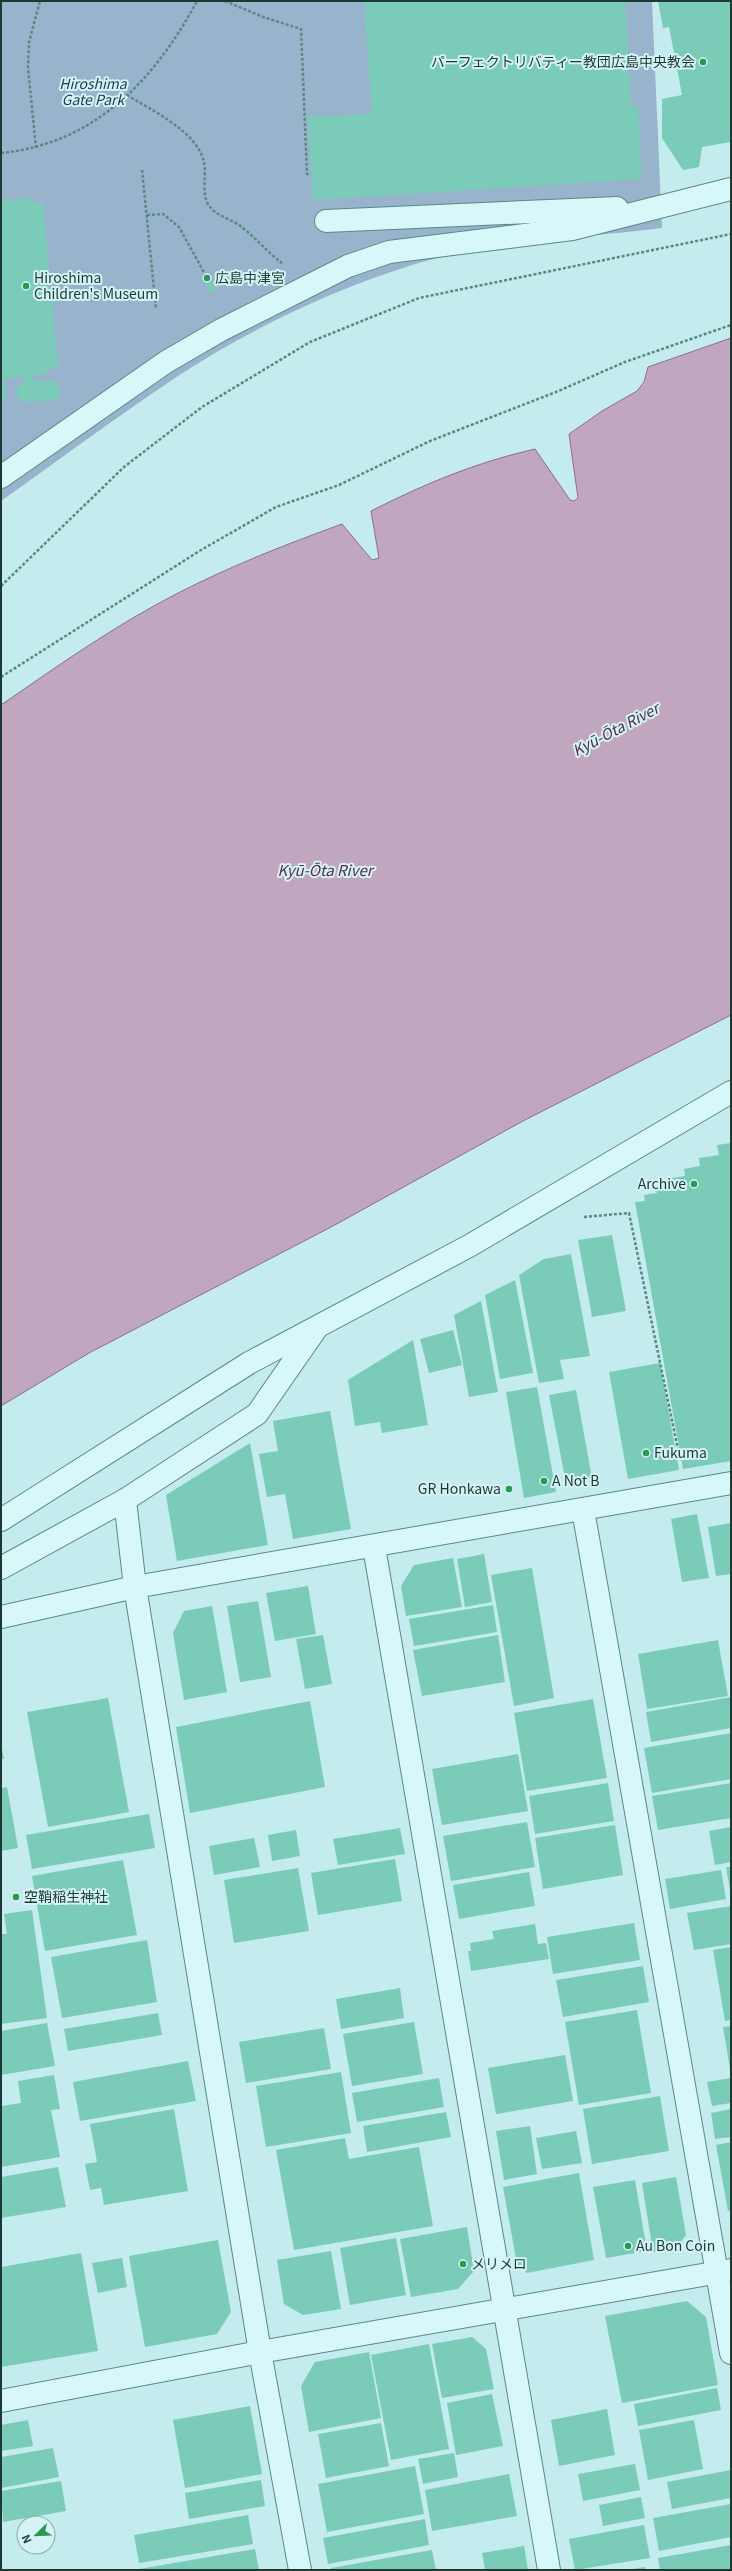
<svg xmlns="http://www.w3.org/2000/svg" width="732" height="2571" viewBox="0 0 732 2571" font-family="Georgia,'Noto Sans JP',serif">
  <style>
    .green { fill: #98b3cc }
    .water { fill: #c1a6bf; stroke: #8f6d8c }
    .building { fill: #7accb9 }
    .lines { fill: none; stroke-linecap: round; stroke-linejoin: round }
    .minor-casing { stroke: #5a8983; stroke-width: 24 }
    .path { stroke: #5a8983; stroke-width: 2.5; stroke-dasharray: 3 2; stroke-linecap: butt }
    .minor { stroke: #d7f7f9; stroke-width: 22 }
    .poi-dot { fill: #2b9751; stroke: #d4f3f5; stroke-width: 1.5 }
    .labels { text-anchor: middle; stroke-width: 4; stroke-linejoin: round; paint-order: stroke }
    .poi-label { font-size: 14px; fill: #1e3934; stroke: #d4f3f5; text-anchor: start }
    .park-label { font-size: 14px; font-style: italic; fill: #253855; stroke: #d4f3f5 }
    .water-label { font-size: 15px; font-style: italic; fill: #582e4c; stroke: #d4f3f5 }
  </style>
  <rect width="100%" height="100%" fill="#c4ebee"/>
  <!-- green -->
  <path class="green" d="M 1,1 L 652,1 L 662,228 C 581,238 485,242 409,266 C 330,291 246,331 178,376 C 118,416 60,459 1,501 Z"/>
  <!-- water -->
  <path class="water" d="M 731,338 L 731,1015 L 523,1121 L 333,1226 L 89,1353 L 1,1406 L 1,705 C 59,665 117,624 180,592 C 233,565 287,544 342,524 L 372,560 L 379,558 L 371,511 C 424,484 477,462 535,449 L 570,500 L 574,501 L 578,498 L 569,434 L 602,411 L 637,391 L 644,382 L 648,367 Z"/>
  <!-- building -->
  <g class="building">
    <path d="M 364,1 L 625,1 L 631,106 L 638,106 L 642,179 L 313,200 L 308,117 L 372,114 Z"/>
    <path d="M 658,1 L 731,1 L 731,142 L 702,147 L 699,167 L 683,170 L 662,138 L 662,99 L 682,95 L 669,27 L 663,28 Z"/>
    <path d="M 32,198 L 32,203 L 43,203 L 58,368 L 47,369 L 47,374 L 33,375 L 34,382 L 49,380 L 56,382 L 60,390 L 58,397 L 51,401 L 27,402 L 20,400 L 16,393 L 18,386 L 25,382 L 25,377 L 4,379 L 6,400 L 1,400 L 1,201 Z"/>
    <path d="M 214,281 L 218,289 L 210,293 L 206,286 Z"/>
    <path d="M 731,1143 L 731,1461 L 683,1469 L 635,1202 L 645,1201 L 644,1195 L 657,1193 L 655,1186 L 673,1183 L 672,1178 L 685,1176 L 684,1169 L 700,1166 L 699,1158 L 719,1155 L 717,1145 Z"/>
    <path d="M 612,1235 L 626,1311 L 592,1317 L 578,1240 Z"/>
    <path d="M 571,1254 L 590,1356 L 560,1360 L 564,1379 L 539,1383 L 519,1275 L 544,1259 Z"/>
    <path d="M 515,1280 L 533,1373 L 500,1379 L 485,1295 Z"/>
    <path d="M 481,1301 L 498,1392 L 469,1397 L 454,1315 Z"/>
    <path d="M 453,1330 L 462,1365 L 429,1373 L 420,1339 Z"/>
    <path d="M 413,1340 L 428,1425 L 382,1433 L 380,1422 L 355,1426 L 348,1380 Z"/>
    <path d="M 660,1363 L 679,1470 L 628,1479 L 609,1372 Z"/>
    <path d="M 537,1387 L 556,1492 L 524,1498 L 506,1392 Z"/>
    <path d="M 576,1390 L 592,1478 L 566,1483 L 549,1395 Z"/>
    <path d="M 330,1411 L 351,1529 L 293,1539 L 285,1494 L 267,1497 L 259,1454 L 278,1451 L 273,1421 Z"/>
    <path d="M 250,1443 L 268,1545 L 177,1561 L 166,1495 Z"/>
    <path d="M 697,1514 L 709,1578 L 682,1582 L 671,1519 Z"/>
    <path d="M 731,1523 L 731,1574 L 716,1576 L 708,1527 Z"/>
    <path d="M 484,1554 L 492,1602 L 465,1607 L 457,1559 Z"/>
    <path d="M 453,1558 L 462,1607 L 406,1616 L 401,1586 L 414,1565 Z"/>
    <path d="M 532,1568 L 554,1698 L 514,1706 L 491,1575 Z"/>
    <path d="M 308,1586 L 316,1634 L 275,1641 L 266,1593 Z"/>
    <path d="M 258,1601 L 271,1677 L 240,1682 L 227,1606 Z"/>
    <path d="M 493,1605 L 497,1632 L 414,1646 L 409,1619 Z"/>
    <path d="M 212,1606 L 227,1692 L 184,1700 L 173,1633 L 184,1611 Z"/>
    <path d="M 323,1635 L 332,1684 L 305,1689 L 296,1639 Z"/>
    <path d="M 498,1635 L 505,1682 L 422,1696 L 413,1650 Z"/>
    <path d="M 718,1640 L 728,1696 L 647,1709 L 638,1654 Z"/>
    <path d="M 731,1697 L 731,1728 L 651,1742 L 646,1712 Z"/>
    <path d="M 108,1698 L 129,1812 L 48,1827 L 27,1712 Z"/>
    <path d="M 593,1699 L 607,1778 L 527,1791 L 514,1713 Z"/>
    <path d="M 310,1701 L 325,1787 L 190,1813 L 176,1727 Z"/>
    <path d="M 731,1733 L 731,1779 L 652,1793 L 644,1748 Z"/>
    <path d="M 1,1744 L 4,1759 L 1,1759 Z"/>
    <path d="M 518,1754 L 528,1811 L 442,1825 L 432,1769 Z"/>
    <path d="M 608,1783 L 614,1821 L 535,1834 L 529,1796 Z"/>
    <path d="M 731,1783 L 731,1818 L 658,1830 L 652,1796 Z"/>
    <path d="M 7,1787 L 18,1848 L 1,1851 L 1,1788 Z"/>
    <path d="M 149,1814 L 155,1848 L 32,1869 L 26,1835 Z"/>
    <path d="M 527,1822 L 535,1867 L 451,1881 L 443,1836 Z"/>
    <path d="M 615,1825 L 623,1875 L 543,1889 L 535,1838 Z"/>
    <path d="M 731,1827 L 731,1862 L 715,1865 L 709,1831 Z"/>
    <path d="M 400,1828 L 405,1854 L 338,1865 L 333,1839 Z"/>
    <path d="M 296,1830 L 300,1856 L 272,1861 L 268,1835 Z"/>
    <path d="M 254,1838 L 260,1867 L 214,1875 L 209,1846 Z"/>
    <path d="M 395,1859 L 402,1901 L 318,1915 L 311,1873 Z"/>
    <path d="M 123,1860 L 137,1935 L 45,1951 L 32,1876 Z"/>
    <path d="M 726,1867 L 731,1867 L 731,1889 L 730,1890 Z"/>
    <path d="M 298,1868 L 309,1931 L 234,1943 L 224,1880 Z"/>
    <path d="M 721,1870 L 726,1899 L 670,1909 L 665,1879 Z"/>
    <path d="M 529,1872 L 535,1906 L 459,1919 L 453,1885 Z"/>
    <path d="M 731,1906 L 731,1944 L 694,1950 L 687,1913 Z"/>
    <path d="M 32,1910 L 47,2018 L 1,2024 L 1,1934 L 7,1934 L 4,1914 Z"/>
    <path d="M 634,1923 L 640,1960 L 553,1974 L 547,1937 Z"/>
    <path d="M 535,1924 L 538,1944 L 546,1943 L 549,1959 L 471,1971 L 468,1951 L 471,1951 L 470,1943 L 494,1939 L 492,1931 Z"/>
    <path d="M 147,1940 L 157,2002 L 62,2018 L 51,1957 Z"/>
    <path d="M 731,1947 L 731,2020 L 725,2021 L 713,1950 Z"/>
    <path d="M 643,1966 L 649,2002 L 563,2017 L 556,1980 Z"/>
    <path d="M 400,1988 L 404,2018 L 341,2029 L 336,1999 Z"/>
    <path d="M 637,2010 L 651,2093 L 579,2105 L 565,2022 Z"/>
    <path d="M 158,2013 L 162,2035 L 68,2051 L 64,2029 Z"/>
    <path d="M 414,2022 L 423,2074 L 352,2086 L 343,2034 Z"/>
    <path d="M 47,2023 L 55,2066 L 1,2075 L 1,2031 Z"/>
    <path d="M 731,2026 L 731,2069 L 730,2069 L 723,2027 Z"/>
    <path d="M 324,2028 L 331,2069 L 246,2083 L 239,2042 Z"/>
    <path d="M 565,2055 L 573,2101 L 496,2114 L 488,2068 Z"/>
    <path d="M 188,2061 L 196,2101 L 80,2121 L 73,2082 Z"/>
    <path d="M 341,2072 L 351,2133 L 266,2147 L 256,2086 Z"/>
    <path d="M 54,2075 L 60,2109 L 51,2110 L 60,2157 L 1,2167 L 1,2106 L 21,2103 L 18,2081 Z"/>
    <path d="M 439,2078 L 444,2107 L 357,2122 L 352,2093 Z"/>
    <path d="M 731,2078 L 731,2103 L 712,2106 L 707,2082 Z"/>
    <path d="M 660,2096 L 669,2151 L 592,2164 L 583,2109 Z"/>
    <path d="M 174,2109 L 188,2191 L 104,2205 L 101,2188 L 90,2190 L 85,2164 L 97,2162 L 90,2124 Z"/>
    <path d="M 731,2109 L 731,2137 L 715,2139 L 711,2113 Z"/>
    <path d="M 446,2112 L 451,2137 L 367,2152 L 363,2126 Z"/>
    <path d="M 530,2126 L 537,2174 L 504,2180 L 496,2131 Z"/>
    <path d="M 576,2131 L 582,2163 L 542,2169 L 536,2138 Z"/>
    <path d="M 345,2138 L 349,2159 L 419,2147 L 433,2226 L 294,2250 L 276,2150 Z"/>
    <path d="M 731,2142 L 731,2210 L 728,2211 L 716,2145 Z"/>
    <path d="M 58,2167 L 66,2207 L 1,2218 L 1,2177 Z"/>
    <path d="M 579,2173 L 594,2260 L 527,2273 L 517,2264 L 503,2187 Z"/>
    <path d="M 676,2177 L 686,2235 L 676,2248 L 653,2252 L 642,2183 Z"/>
    <path d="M 635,2180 L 647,2251 L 606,2258 L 593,2187 Z"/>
    <path d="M 467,2227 L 474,2271 L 458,2289 L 411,2297 L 400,2239 Z"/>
    <path d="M 396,2238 L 406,2295 L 350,2305 L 340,2248 Z"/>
    <path d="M 218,2240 L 231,2312 L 217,2334 L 145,2347 L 129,2256 Z"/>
    <path d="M 331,2251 L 341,2309 L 303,2315 L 284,2304 L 277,2260 Z"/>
    <path d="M 81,2253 L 98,2351 L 1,2367 L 1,2267 Z"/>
    <path d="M 122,2258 L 127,2287 L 98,2293 L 92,2263 Z"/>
    <path d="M 687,2301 L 706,2317 L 718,2385 L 622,2403 L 605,2316 Z"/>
    <path d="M 472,2337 L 486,2349 L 494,2389 L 442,2398 L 432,2344 Z"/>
    <path d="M 429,2344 L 449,2449 L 391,2460 L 371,2355 Z"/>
    <path d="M 369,2352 L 381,2418 L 309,2432 L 301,2386 L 315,2362 Z"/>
    <path d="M 717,2388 L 721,2410 L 638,2426 L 634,2404 Z"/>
    <path d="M 492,2394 L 503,2446 L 456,2455 L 447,2403 Z"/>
    <path d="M 250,2406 L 262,2474 L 185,2488 L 173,2420 Z"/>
    <path d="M 607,2409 L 615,2455 L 559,2466 L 551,2420 Z"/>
    <path d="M 28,2420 L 33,2446 L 1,2451 L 1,2425 Z"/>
    <path d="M 694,2420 L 703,2469 L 648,2480 L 639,2430 Z"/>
    <path d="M 381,2423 L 389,2466 L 326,2478 L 318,2434 Z"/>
    <path d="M 53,2448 L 59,2477 L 1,2488 L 1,2457 Z"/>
    <path d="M 454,2453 L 458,2477 L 423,2484 L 418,2459 Z"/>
    <path d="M 635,2464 L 640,2490 L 583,2501 L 578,2474 Z"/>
    <path d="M 415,2466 L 424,2514 L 327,2532 L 318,2484 Z"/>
    <path d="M 731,2470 L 731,2498 L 672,2509 L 667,2482 Z"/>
    <path d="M 509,2474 L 517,2516 L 432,2531 L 425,2490 Z"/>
    <path d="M 261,2480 L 265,2506 L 189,2519 L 185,2493 Z"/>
    <path d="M 61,2481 L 66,2511 L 3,2522 L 1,2491 Z"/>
    <path d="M 641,2497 L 645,2518 L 603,2526 L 599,2505 Z"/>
    <path d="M 731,2504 L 731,2537 L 659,2551 L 653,2518 Z"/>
    <path d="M 248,2515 L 253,2544 L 139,2563 L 134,2535 Z"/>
    <path d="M 425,2519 L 429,2545 L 328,2564 L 323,2538 Z"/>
    <path d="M 644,2525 L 650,2558 L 575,2570 L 569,2539 Z"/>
    <path d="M 731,2545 L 731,2570 L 660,2570 L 658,2558 Z"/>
    <path d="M 524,2546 L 528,2570 L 485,2570 L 482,2553 Z"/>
    <path d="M 255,2549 L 259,2570 L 139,2570 L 139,2569 Z"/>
    <path d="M 432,2550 L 436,2570 L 331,2570 L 331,2568 Z"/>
    <path d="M 645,2567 L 646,2570 L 632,2570 L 632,2569 Z"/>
  </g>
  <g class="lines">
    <!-- minor casing -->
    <g class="minor-casing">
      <g id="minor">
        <path d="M 326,221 L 617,208"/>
        <path d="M 1,477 L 166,362 L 221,330 L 348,266 L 389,252 L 572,229 L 731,189"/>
        <path d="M 125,1500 L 135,1587 L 260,2352 L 300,2570"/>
        <path d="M 583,1510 L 731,2353"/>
        <path d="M 1,1520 L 249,1363 L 469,1246 L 731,1092"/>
        <path d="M 374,1547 L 549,2570"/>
        <path d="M 1,1568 L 125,1500 L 257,1414 L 316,1329"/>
        <path d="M 1,1617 L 135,1587 L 731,1483"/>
        <path d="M 1,2401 L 260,2352 L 731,2270"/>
      </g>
    </g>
    <!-- path -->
    <g class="path">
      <path d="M 225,1 L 263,17 L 301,29 L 307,174 L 311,174"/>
      <path d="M 127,95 C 151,110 197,131 204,162 C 207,176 200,195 210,207 C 216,215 230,219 239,225 C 254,236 267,252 282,263"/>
      <path d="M 36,148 L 28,68 L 29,42 L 40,1"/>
      <path d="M 1,153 C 94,144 155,80 197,1"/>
      <path d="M 142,170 L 156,309"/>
      <path d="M 147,215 L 163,214 L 179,227 L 206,276"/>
      <path d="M 1,586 L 124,467 L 202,407 L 310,342 L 419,298 L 731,234"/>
      <path d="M 1,677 L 201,550 L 276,507 L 339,485 L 430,441 L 556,392 L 625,362 L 731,325"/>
      <path d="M 584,1217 L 629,1213 L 680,1459"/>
    </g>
    <!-- minor -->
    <use href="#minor" class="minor"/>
  </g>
  <!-- markers -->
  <g class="poi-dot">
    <circle cx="703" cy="62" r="4"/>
    <circle cx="207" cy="278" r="4"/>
    <circle cx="26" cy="286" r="4"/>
    <circle cx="694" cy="1184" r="4"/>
    <circle cx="646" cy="1453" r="4"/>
    <circle cx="544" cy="1481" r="4"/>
    <circle cx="509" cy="1489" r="4"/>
    <circle cx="16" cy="1897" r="4"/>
    <circle cx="628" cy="2246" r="4"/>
    <circle cx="463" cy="2264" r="4"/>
  </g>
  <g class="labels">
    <!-- poi labels -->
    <g class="poi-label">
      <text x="695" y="67" text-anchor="end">パーフェクトリバティー教団広島中央教会</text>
      <text x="34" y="283">Hiroshima<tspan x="34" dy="16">Children's Museum</tspan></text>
      <text x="215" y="283">広島中津宮</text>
      <text x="686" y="1189" text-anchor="end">Archive</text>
      <text x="654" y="1458">Fukuma</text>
      <text x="552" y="1486">A Not B</text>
      <text x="501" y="1494" text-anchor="end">GR Honkawa</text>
      <text x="24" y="1902">空鞘稲生神社</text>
      <text x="636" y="2251">Au Bon Coin</text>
      <text x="471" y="2269">メリメロ</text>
    </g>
    <!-- park labels -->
    <g class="park-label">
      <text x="93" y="89">Hiroshima<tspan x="93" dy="16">Gate Park</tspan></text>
    </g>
    <!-- water labels -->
    <g class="water-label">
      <text transform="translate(616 730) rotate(-28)" y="5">Kyū-Ōta River</text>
      <text x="325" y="876">Kyū-Ōta River</text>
    </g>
  </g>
  <!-- border -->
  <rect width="732" height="2571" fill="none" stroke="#1e3934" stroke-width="4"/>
  <!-- north arrow -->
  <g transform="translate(36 2535) rotate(247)"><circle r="19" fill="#d4f3f5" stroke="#8ba9a8"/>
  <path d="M0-3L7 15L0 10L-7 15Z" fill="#2b9751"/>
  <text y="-6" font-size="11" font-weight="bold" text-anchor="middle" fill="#1e3934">N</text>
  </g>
</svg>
